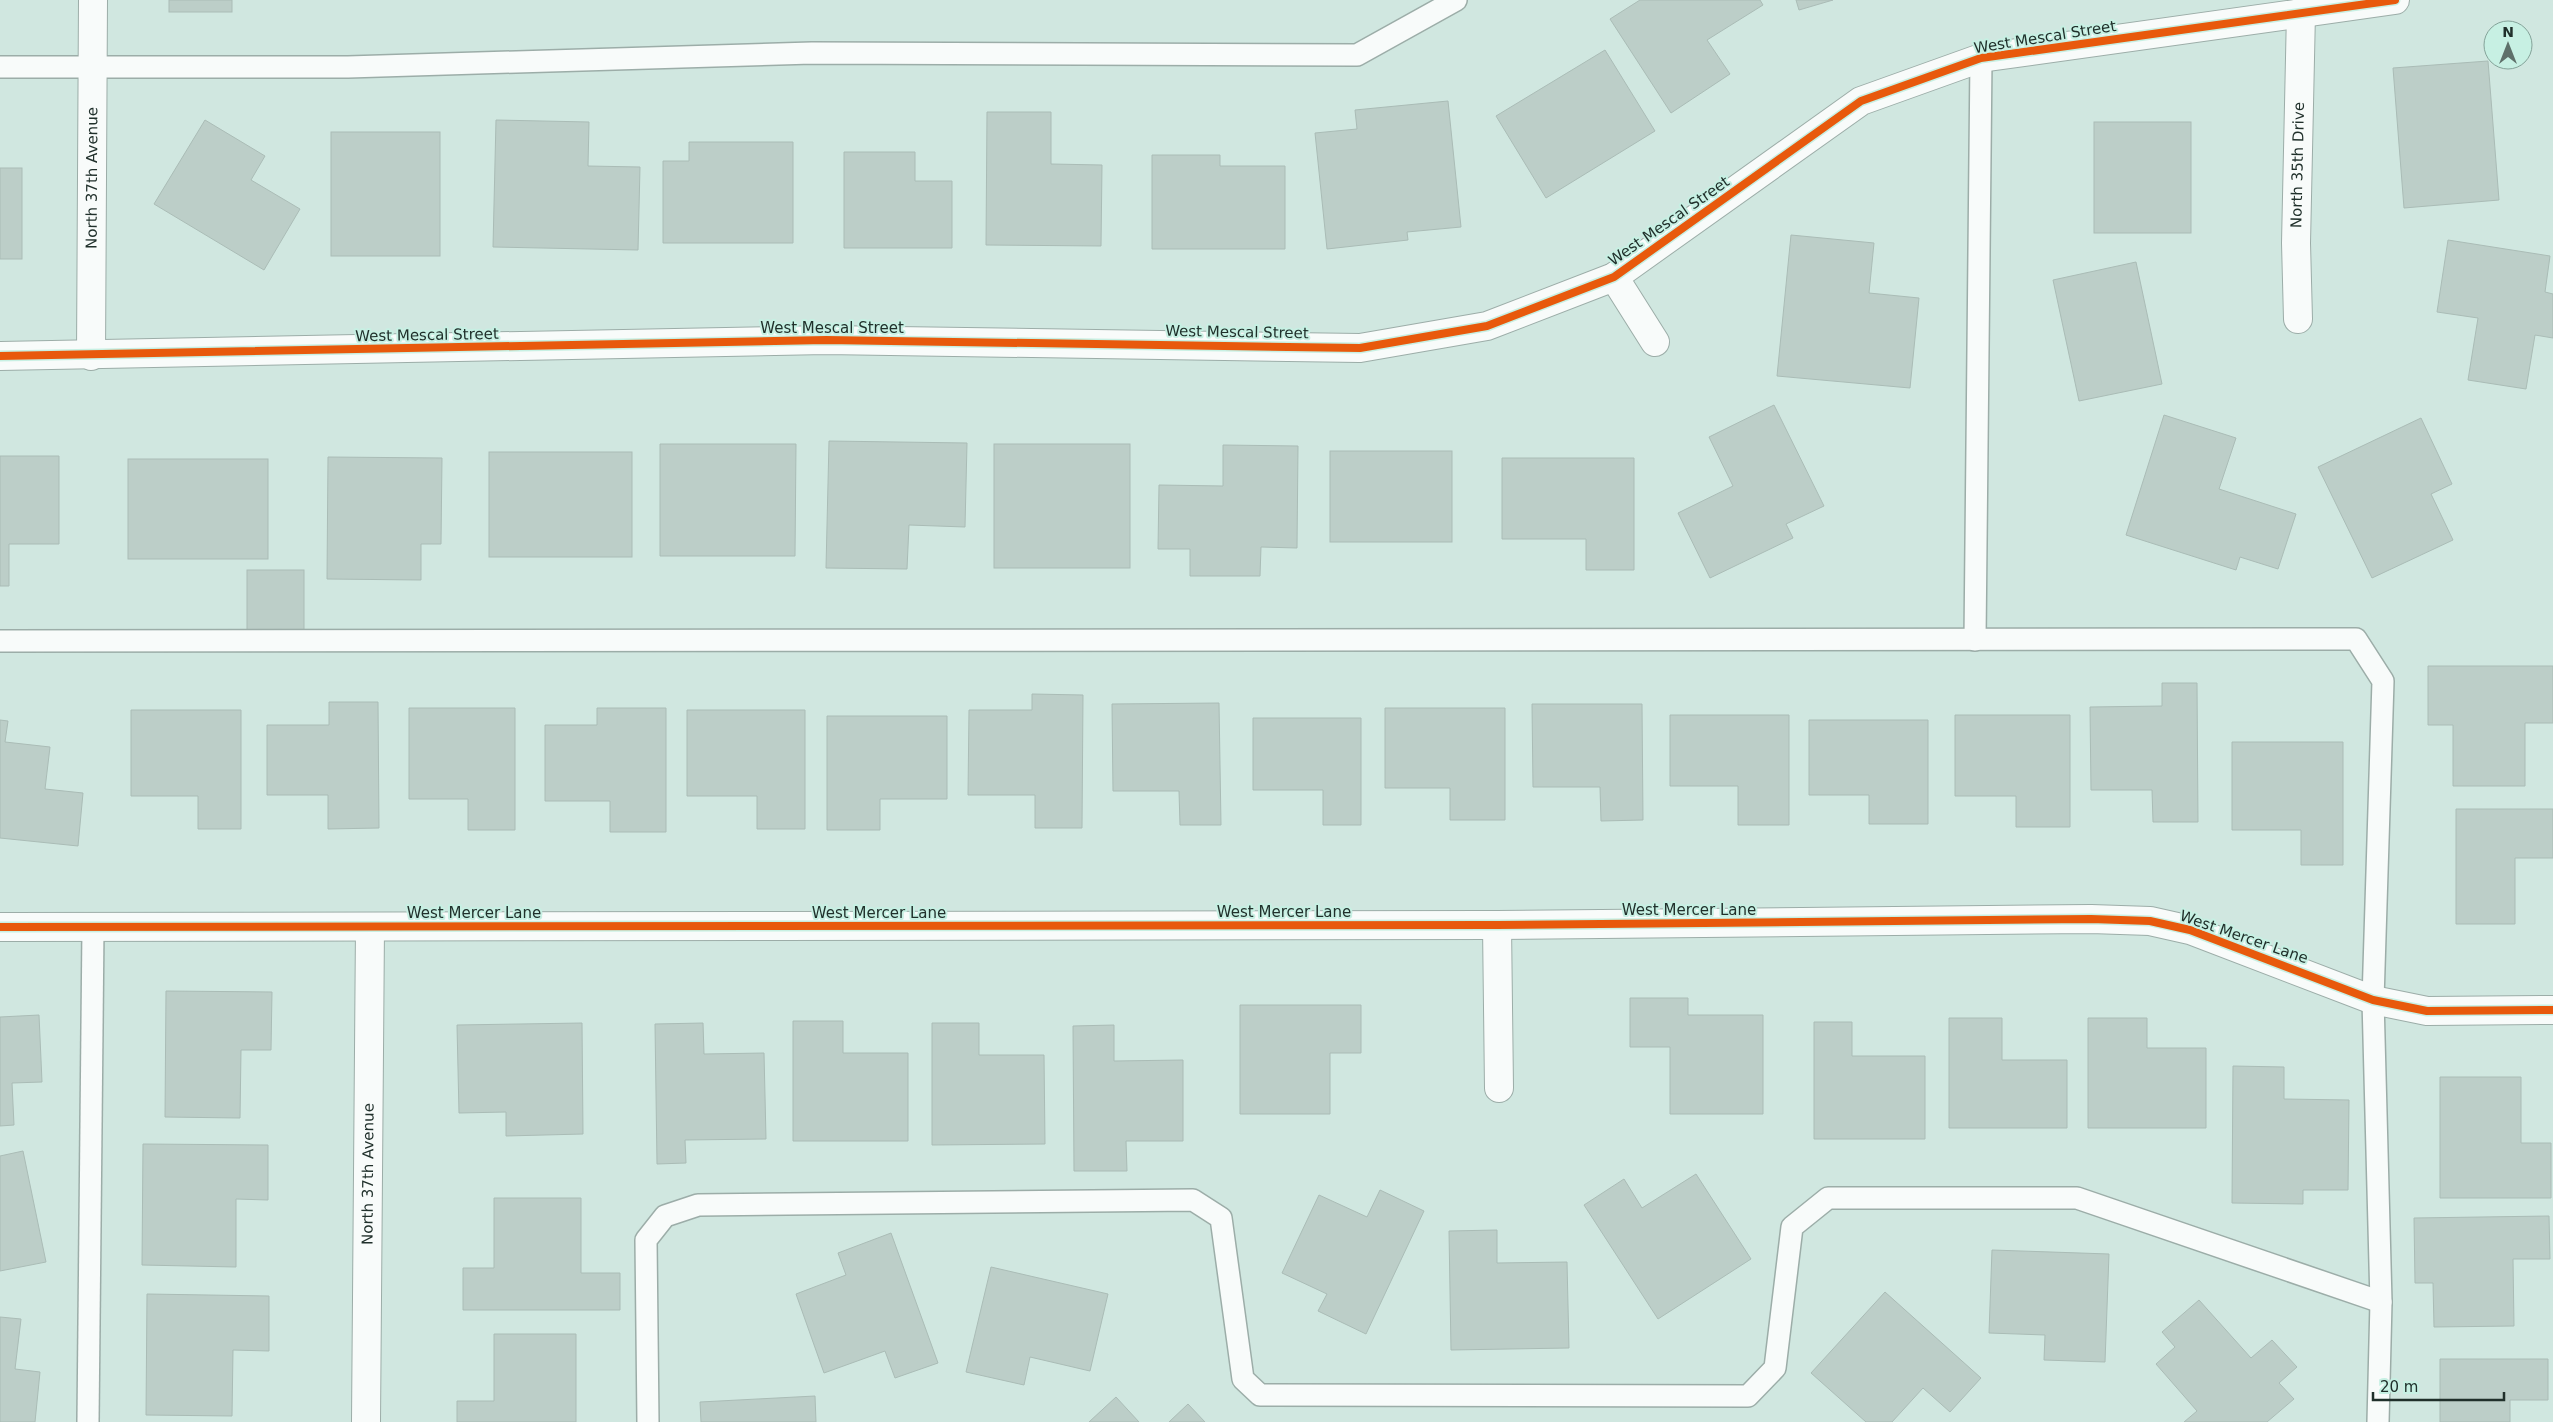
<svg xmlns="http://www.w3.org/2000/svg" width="2553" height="1422" viewBox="0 0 2553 1422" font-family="'DejaVu Sans',sans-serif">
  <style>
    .building { fill: #bccec8; stroke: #aabcb6 }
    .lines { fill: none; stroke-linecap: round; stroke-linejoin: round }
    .lane-casing { stroke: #9cada8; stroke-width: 24 }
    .street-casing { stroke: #9cada8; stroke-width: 30 }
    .lane { stroke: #f8fbfa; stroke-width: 21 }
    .street { stroke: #f8fbfa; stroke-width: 28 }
    .cycleway-casing { stroke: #c7f0e3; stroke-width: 11 }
    .cycleway { stroke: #e8590c; stroke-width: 8 }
    .labels { text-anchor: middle; stroke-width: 4; stroke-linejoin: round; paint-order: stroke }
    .street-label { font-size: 15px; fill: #20302b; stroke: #c7f0e3 }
  </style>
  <rect width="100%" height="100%" fill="#d0e7e0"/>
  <!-- building -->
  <g class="building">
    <rect x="169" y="0" width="63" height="12"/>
    <path d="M 1640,0 L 1760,0 L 1763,5 L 1707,40 L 1730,74 L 1671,113 L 1610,19 Z"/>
    <path d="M 1796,0 L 1833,0 L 1799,10 Z"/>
    <path d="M 1605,50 L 1655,131 L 1546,198 L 1496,116 Z"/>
    <path d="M 2488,61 L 2499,200 L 2404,208 L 2393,68 Z"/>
    <path d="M 1448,101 L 1461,227 L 1407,232 L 1408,240 L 1327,249 L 1315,133 L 1357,129 L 1355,110 Z"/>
    <path d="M 987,112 L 1051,112 L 1051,164 L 1102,165 L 1101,246 L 986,245 Z"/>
    <path d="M 205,120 L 265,156 L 251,180 L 300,209 L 264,270 L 154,204 Z"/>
    <path d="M 496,120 L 589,122 L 588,166 L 640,167 L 638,250 L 493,247 Z"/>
    <rect x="2094" y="122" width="97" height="111"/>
    <rect x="331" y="132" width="109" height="124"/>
    <path d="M 689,142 L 793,142 L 793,243 L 663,243 L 663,161 L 689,161 Z"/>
    <path d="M 844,152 L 915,152 L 915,181 L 952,181 L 952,248 L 844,248 Z"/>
    <path d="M 1152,155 L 1220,155 L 1220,166 L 1285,166 L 1285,249 L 1152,249 Z"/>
    <rect x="0" y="168" width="22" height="91"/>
    <path d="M 1791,235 L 1874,243 L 1869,293 L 1919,298 L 1910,388 L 1777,376 Z"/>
    <path d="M 2448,240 L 2550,256 L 2545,292 L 2553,294 L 2553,338 L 2535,335 L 2526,389 L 2468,380 L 2478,318 L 2437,312 Z"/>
    <path d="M 2136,262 L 2162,384 L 2079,401 L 2053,280 Z"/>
    <path d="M 1774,405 L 1824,506 L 1786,524 L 1793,538 L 1710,578 L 1678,513 L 1733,486 L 1709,437 Z"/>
    <path d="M 2164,415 L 2236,438 L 2219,489 L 2296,514 L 2278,569 L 2240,557 L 2236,570 L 2126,535 Z"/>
    <path d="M 2421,418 L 2452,484 L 2431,494 L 2453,540 L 2372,578 L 2318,467 Z"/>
    <path d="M 829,441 L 967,443 L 965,527 L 909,525 L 907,569 L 826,568 Z"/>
    <path d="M 660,444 L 796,444 L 795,556 L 660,556 Z"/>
    <rect x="994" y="444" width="136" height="124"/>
    <path d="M 1223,445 L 1298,446 L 1297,548 L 1261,547 L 1260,576 L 1190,576 L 1190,549 L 1158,549 L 1159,485 L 1223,486 Z"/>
    <rect x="1330" y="451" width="122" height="91"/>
    <rect x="489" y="452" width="143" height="105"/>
    <path d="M 0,456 L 59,456 L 59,544 L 9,544 L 9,586 L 0,586 Z"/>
    <path d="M 328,457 L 442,458 L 441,544 L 421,544 L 421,580 L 327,579 Z"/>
    <path d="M 1502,458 L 1634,458 L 1634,570 L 1586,570 L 1586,539 L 1502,539 Z"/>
    <rect x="128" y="459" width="140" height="100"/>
    <rect x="247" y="570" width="57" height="62"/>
    <path d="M 2428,666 L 2553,666 L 2553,723 L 2525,723 L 2525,786 L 2453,786 L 2453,725 L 2428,725 Z"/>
    <path d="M 2162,683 L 2197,683 L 2198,822 L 2153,822 L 2152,790 L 2091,790 L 2090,707 L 2162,706 Z"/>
    <path d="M 1032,694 L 1083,695 L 1082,828 L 1035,828 L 1035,795 L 968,795 L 969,710 L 1032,710 Z"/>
    <path d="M 329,702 L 378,702 L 379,828 L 328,829 L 328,795 L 267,795 L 267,725 L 329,725 Z"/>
    <path d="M 1219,703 L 1221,825 L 1180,825 L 1179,791 L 1113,791 L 1112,704 Z"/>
    <path d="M 1532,704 L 1642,704 L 1643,820 L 1601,821 L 1600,787 L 1533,787 Z"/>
    <path d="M 409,708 L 515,708 L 515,830 L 468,830 L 468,799 L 409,799 Z"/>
    <path d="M 597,708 L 666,708 L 666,832 L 610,832 L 610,801 L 545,801 L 545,725 L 597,725 Z"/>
    <path d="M 1385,708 L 1505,708 L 1505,820 L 1450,820 L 1450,788 L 1385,788 Z"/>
    <path d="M 131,710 L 241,710 L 241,829 L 198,829 L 198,796 L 131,796 Z"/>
    <path d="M 687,710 L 805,710 L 805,829 L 757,829 L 757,796 L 687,796 Z"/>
    <path d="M 1670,715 L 1789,715 L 1789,825 L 1738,825 L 1738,786 L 1670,786 Z"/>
    <path d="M 1955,715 L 2070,715 L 2070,827 L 2016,827 L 2016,796 L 1955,796 Z"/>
    <path d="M 827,716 L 947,716 L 947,799 L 880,799 L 880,830 L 827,830 Z"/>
    <path d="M 1253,718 L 1361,718 L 1361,825 L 1323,825 L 1323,790 L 1253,790 Z"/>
    <path d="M 0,720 L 8,721 L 5,742 L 50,747 L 45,789 L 83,793 L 78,846 L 0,838 Z"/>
    <path d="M 1809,720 L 1928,720 L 1928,824 L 1869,824 L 1869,795 L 1809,795 Z"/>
    <path d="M 2232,742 L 2343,742 L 2343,865 L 2301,865 L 2301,830 L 2232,830 Z"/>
    <path d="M 2456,809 L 2553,809 L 2553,858 L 2515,858 L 2515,924 L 2456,924 Z"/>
    <path d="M 166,991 L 272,992 L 271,1050 L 241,1050 L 240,1118 L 165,1117 Z"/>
    <path d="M 1630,998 L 1688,998 L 1688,1015 L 1763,1015 L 1763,1114 L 1670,1114 L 1670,1047 L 1630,1047 Z"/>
    <path d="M 1240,1005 L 1361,1005 L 1361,1053 L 1330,1053 L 1330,1114 L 1240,1114 Z"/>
    <path d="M 39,1015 L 42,1082 L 12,1083 L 14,1125 L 0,1126 L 0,1017 Z"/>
    <path d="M 1949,1018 L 2002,1018 L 2002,1060 L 2067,1060 L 2067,1128 L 1949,1128 Z"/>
    <path d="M 2088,1018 L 2147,1018 L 2147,1048 L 2206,1048 L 2206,1128 L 2088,1128 Z"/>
    <path d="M 793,1021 L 843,1021 L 843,1053 L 908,1053 L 908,1141 L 793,1141 Z"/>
    <path d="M 1814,1022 L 1852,1022 L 1852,1056 L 1925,1056 L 1925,1139 L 1814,1139 Z"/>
    <path d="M 582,1023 L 583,1134 L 506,1136 L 506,1112 L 459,1113 L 457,1025 Z"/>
    <path d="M 703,1023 L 704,1054 L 764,1053 L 766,1139 L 685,1140 L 686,1163 L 657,1164 L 655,1024 Z"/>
    <path d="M 932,1023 L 979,1023 L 979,1055 L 1044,1055 L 1045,1144 L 932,1145 Z"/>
    <path d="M 1114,1025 L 1114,1061 L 1183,1060 L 1183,1141 L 1126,1141 L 1127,1171 L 1074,1171 L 1073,1026 Z"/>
    <path d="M 2233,1066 L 2284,1067 L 2284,1099 L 2349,1100 L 2348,1190 L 2303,1190 L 2303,1204 L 2232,1203 Z"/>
    <path d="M 2440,1077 L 2521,1077 L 2521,1143 L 2551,1143 L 2551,1198 L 2440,1198 Z"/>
    <path d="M 143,1144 L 268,1145 L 268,1200 L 236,1199 L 236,1267 L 142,1265 Z"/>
    <path d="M 23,1151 L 46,1262 L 0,1271 L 0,1156 Z"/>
    <path d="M 1696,1174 L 1751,1259 L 1658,1319 L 1584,1205 L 1624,1179 L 1642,1208 Z"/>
    <path d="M 1380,1190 L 1424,1211 L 1366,1334 L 1318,1311 L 1327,1294 L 1282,1273 L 1319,1195 L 1367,1217 Z"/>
    <path d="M 494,1198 L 581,1198 L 581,1273 L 620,1273 L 620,1310 L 463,1310 L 463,1268 L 494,1268 Z"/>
    <path d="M 2549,1216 L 2550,1259 L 2513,1259 L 2514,1326 L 2434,1327 L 2433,1283 L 2415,1283 L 2414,1218 Z"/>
    <path d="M 1497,1230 L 1497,1263 L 1567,1262 L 1569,1348 L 1451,1350 L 1449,1231 Z"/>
    <path d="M 891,1233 L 938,1363 L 895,1378 L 885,1351 L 824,1373 L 796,1294 L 846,1275 L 838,1253 Z"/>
    <path d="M 1992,1250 L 2109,1254 L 2105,1362 L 2044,1360 L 2045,1335 L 1989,1333 Z"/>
    <path d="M 991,1267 L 1108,1294 L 1090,1371 L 1030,1357 L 1024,1385 L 966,1372 Z"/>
    <path d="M 1885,1292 L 1981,1378 L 1950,1412 L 1923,1388 L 1892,1422 L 1866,1422 L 1811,1373 Z"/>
    <path d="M 147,1294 L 269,1296 L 269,1351 L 233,1350 L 232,1416 L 146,1415 Z"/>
    <path d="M 2199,1300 L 2251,1358 L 2272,1340 L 2297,1367 L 2279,1383 L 2294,1399 L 2267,1422 L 2184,1422 L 2197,1411 L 2156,1364 L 2175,1347 L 2162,1332 Z"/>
    <path d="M 0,1317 L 21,1319 L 15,1369 L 40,1372 L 35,1422 L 0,1422 Z"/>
    <path d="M 494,1334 L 576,1334 L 576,1422 L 457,1422 L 457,1401 L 494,1401 Z"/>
    <path d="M 2440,1359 L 2548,1359 L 2548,1400 L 2510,1400 L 2510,1422 L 2440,1422 Z"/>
    <path d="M 815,1396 L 816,1422 L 701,1422 L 700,1402 Z"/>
    <path d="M 1116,1397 L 1139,1422 L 1089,1422 Z"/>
    <path d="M 1188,1404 L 1205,1422 L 1169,1422 Z"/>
  </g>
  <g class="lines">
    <!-- lane casing -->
    <g class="lane-casing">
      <g id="lane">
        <path d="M 0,67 L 348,67 L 812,53 L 1357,55 L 1456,0"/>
        <path d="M 1975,640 L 1981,58"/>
        <path d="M 0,641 L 2356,639 L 2383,681 L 2373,1000 L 2381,1302 L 2378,1422"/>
        <path d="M 88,1422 L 93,928"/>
        <path d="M 648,1422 L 646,1240 L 665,1216 L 698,1205 L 1193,1200 L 1221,1218 L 1243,1379 L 1260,1395 L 1748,1396 L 1775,1368 L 1792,1227 L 1828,1198 L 2077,1198 L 2381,1302"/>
      </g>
    </g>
    <!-- street casing -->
    <g class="street-casing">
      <g id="street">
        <path d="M 1614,277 L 1655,342"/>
        <path id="s1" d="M 2298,319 L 2296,243 L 2301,12"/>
        <path d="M 0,356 L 826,340 L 1360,348 L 1487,326 L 1614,277 L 1861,101 L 1981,58 L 2395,0"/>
        <path id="s2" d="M 91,356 L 93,0"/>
        <path d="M 1497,925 L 1499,1088"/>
        <path d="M 0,927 L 1497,925 L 2091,919 L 2150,921 L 2190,930 L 2373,1000 L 2427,1011 L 2553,1010"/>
        <path id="s3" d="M 366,1422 L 370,927"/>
      </g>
    </g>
    <!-- lane -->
    <use href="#lane" class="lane"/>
    <!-- street -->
    <use href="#street" class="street"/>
    <!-- cycleway casing -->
    <g class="cycleway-casing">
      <g id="cycleway">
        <path d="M 0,356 L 826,340 L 1360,348 L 1487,326 L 1614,277 L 1861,101 L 1981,58 L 2395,0"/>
        <path d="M 0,927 L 1497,925 L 2091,919 L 2150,921 L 2190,930 L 2373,1000 L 2427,1011 L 2553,1010"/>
      </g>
    </g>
    <!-- cycleway -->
    <use href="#cycleway" class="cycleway"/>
  </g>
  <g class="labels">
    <!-- street labels -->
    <g class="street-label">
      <text transform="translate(2045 37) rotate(-9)" y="5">West Mescal Street</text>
      <text dy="5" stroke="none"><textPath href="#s1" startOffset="154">North 35th Drive</textPath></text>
      <text dy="5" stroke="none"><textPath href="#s2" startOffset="178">North 37th Avenue</textPath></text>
      <text transform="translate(1669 221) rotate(-35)" y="5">West Mescal Street</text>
      <text x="832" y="333">West Mescal Street</text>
      <text transform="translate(1237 332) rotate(1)" y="5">West Mescal Street</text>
      <text transform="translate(427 335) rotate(-1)" y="5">West Mescal Street</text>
      <text x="1689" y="915">West Mercer Lane</text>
      <text x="1284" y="917">West Mercer Lane</text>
      <text x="474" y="918">West Mercer Lane</text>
      <text x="879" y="918">West Mercer Lane</text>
      <text transform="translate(2244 937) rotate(19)" y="5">West Mercer Lane</text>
      <text dy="5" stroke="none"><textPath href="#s3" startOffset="248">North 37th Avenue</textPath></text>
    </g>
  </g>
  <!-- north arrow -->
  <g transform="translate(2508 45)"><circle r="24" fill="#c7f0e3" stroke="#84a399"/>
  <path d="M0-4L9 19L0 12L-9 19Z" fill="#5e706a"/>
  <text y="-8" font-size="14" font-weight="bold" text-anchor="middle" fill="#20302b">N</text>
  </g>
  <!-- scale -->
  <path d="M2373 1392v8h131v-8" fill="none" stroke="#20302b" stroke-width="2.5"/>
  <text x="2380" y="1392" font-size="15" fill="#20302b" stroke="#c7f0e3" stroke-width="4" paint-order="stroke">20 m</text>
</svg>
